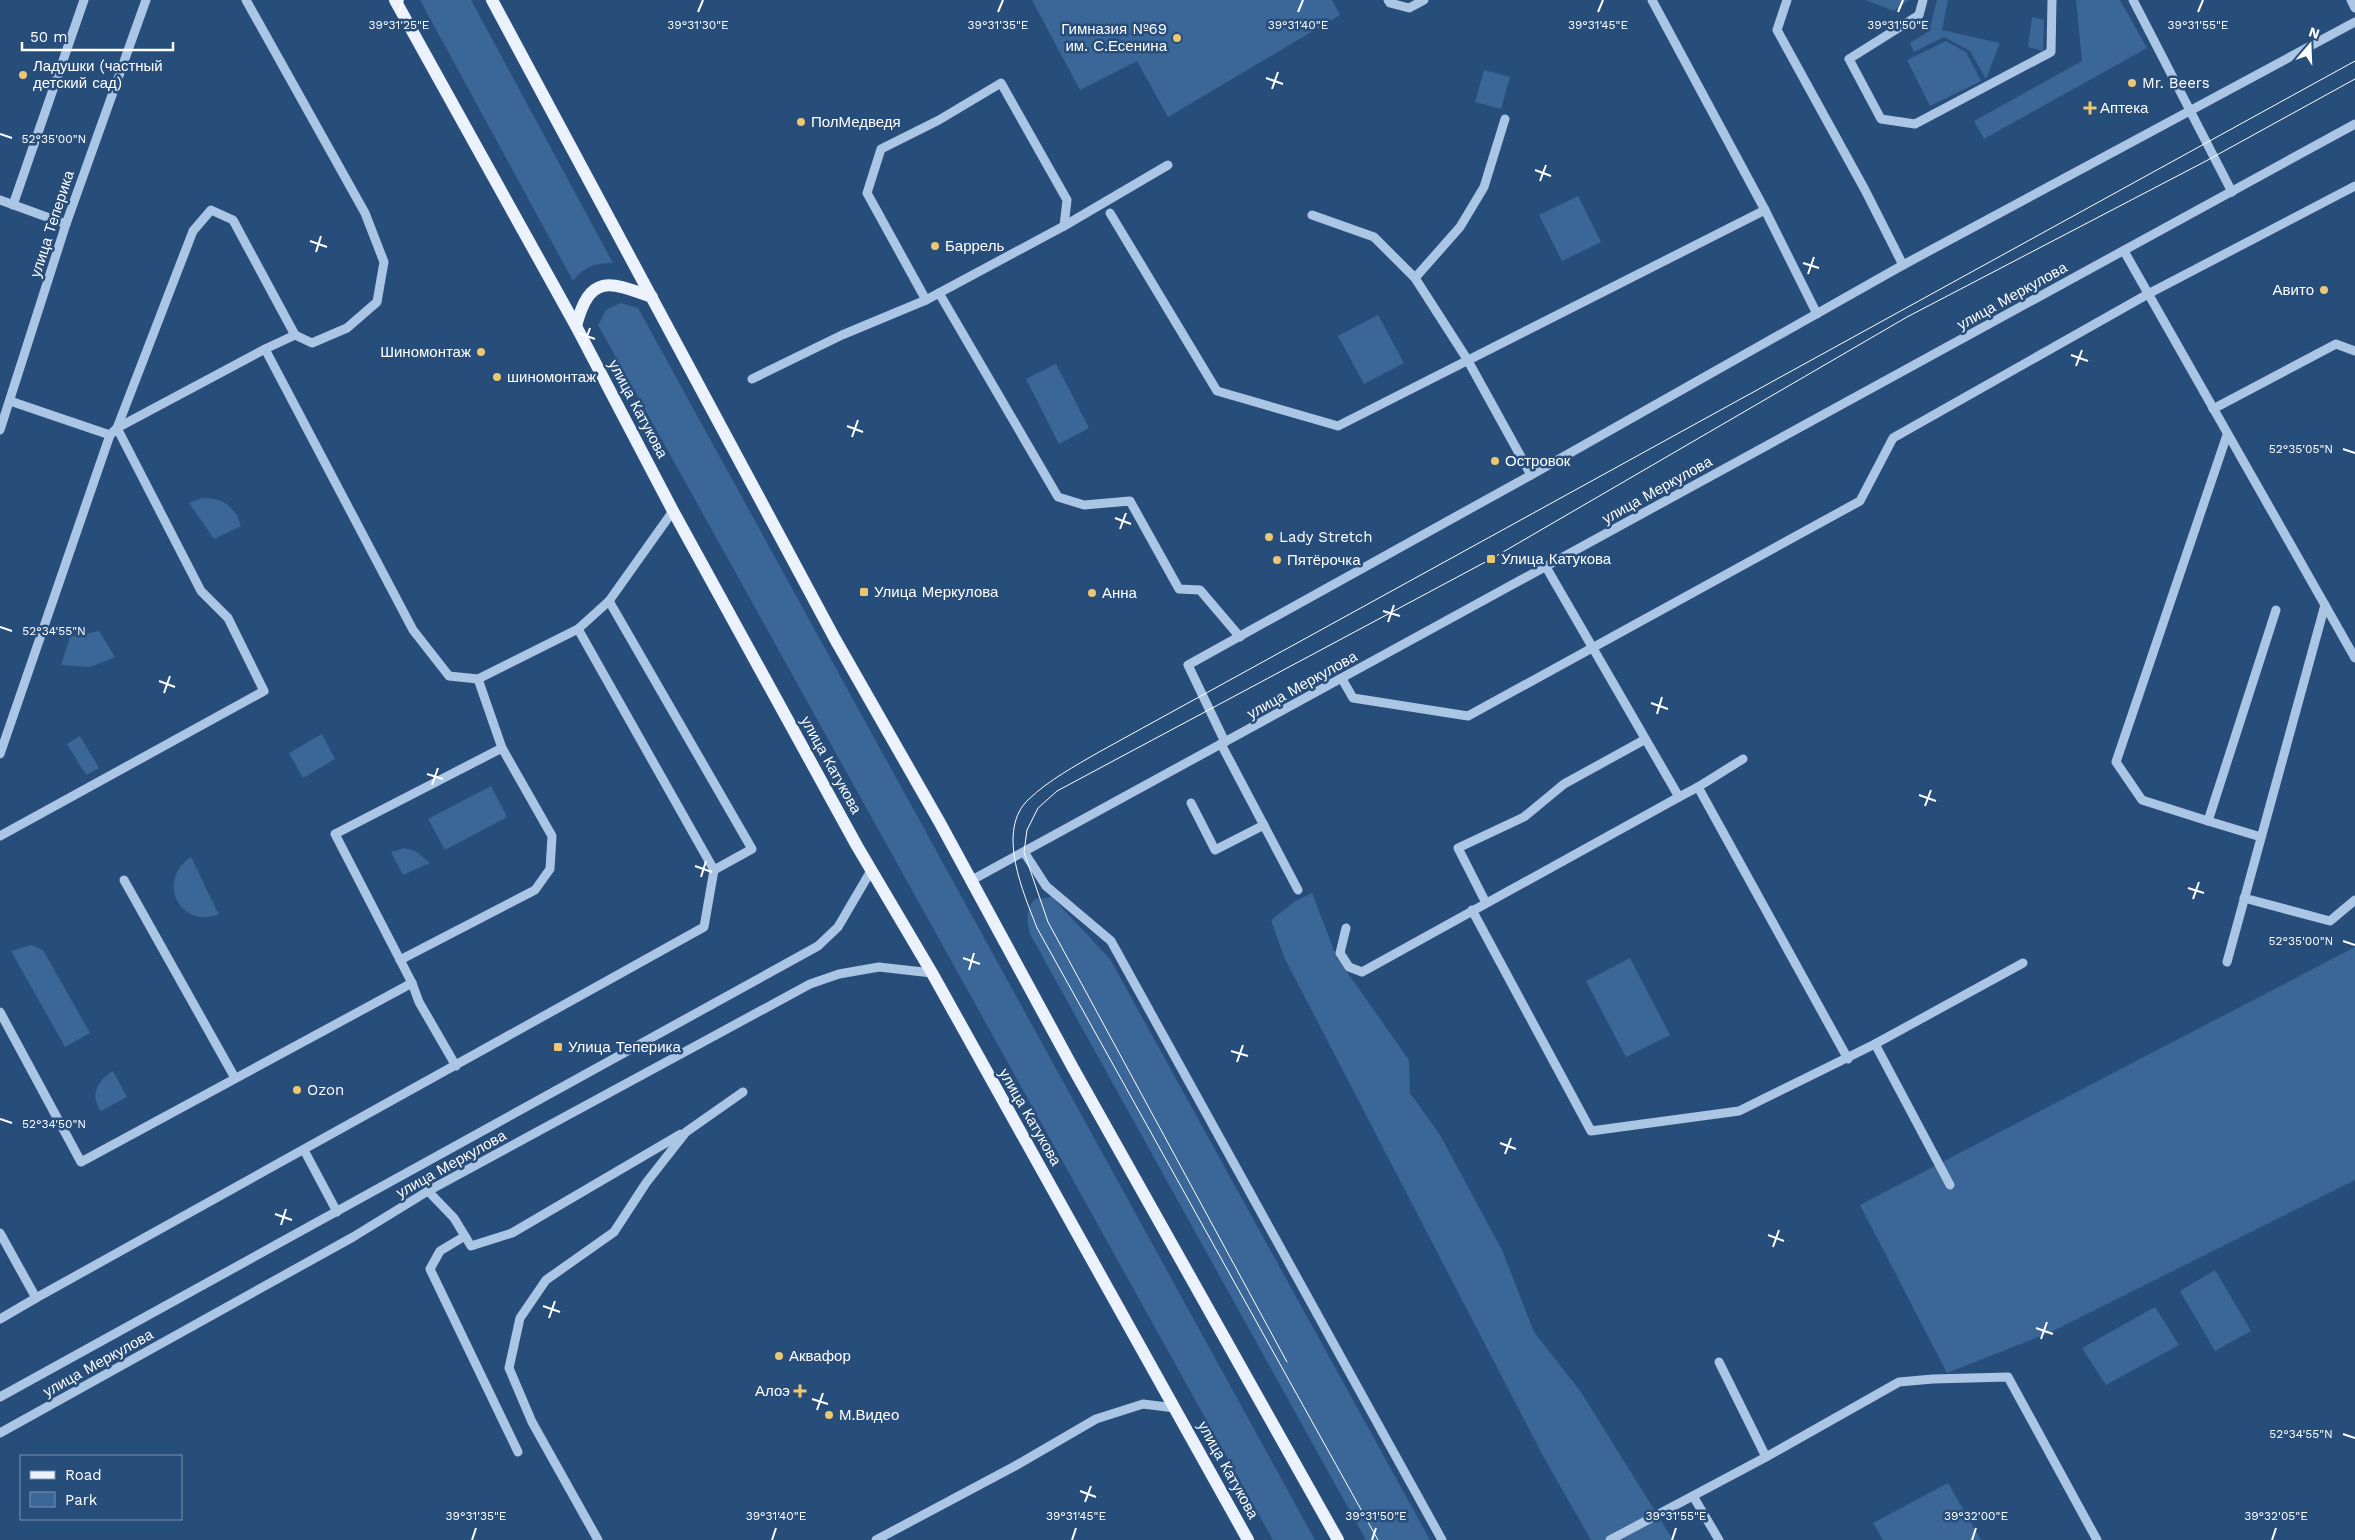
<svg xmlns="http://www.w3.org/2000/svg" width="2355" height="1540" viewBox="0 0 2355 1540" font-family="'Work Sans',sans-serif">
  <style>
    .green { fill: #3b6698 }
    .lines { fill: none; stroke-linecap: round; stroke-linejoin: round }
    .minor { stroke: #abc5e4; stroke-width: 9 }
    .major { stroke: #ebf2fc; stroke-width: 12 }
    .tram { stroke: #fff; stroke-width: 1 }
    .ticks { fill: none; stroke: #fff; stroke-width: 2 }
    .poi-dot { fill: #ecc771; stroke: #274d7b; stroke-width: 2 }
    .labels { text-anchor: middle; stroke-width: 5; stroke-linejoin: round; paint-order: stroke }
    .poi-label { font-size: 15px; fill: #fff; stroke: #274d7b; text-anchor: start }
    .street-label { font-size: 15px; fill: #fff; stroke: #274d7b }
    .ticks-label { font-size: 12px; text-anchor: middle; fill: #fff; stroke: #274d7b; stroke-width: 5; stroke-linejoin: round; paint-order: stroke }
  </style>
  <rect width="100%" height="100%" fill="#274d7b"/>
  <!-- green -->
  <g class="green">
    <path d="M 420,0 L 471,0 L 613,263 C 594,263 585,266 573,281 Z"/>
    <path d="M 1032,0 L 1332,0 L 1340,15 L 1168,117 L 1137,61 L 1080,90 Z"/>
    <path d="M 1865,0 L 1909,0 L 1894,11 Z"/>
    <path d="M 1937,0 L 1948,0 L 1942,30 L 2000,43 L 1986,79 L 1970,51 L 1944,37 L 1914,52 L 1910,43 L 1929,31 Z"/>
    <path d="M 2076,0 L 2120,0 L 2147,48 L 1984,139 L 1974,121 L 2082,61 Z"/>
    <path d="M 2032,17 L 2044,20 L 2043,51 L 2028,47 Z"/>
    <path d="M 1946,41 L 1966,52 L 1981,81 L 1930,106 L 1907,60 Z"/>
    <path d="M 1484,70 L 1510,77 L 1501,109 L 1475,102 Z"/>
    <path d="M 1578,196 L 1601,242 L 1562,261 L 1539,215 Z"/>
    <path d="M 621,303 L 638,308 L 1315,1540 L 1273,1540 L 598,325 L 606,310 Z"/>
    <path d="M 1378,315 L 1404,363 L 1364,384 L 1338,336 Z"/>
    <path d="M 1056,364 L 1089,428 L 1059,444 L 1026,379 Z"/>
    <path d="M 202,498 C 222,497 235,506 241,526 L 214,539 L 189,503 Z"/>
    <path d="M 99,631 L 115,657 L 91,667 L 61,665 L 70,637 Z"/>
    <path d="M 322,734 L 335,759 L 303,778 L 289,753 Z"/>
    <path d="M 80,736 L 99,768 L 86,775 L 67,744 Z"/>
    <path d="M 491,786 L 507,817 L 445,850 L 428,819 Z"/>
    <path d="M 404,848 L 415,851 L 430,863 L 403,875 L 391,852 Z"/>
    <path d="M 191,857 L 217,911 L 219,914 C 181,930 155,881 191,857 Z"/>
    <path d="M 1312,893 L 1337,958 L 1409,1060 L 1410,1093 L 1440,1135 L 1502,1250 L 1534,1332 L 1581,1392 L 1673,1540 L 1591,1540 L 1543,1456 L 1284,957 L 1271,920 L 1294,902 Z"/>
    <path d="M 1052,897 L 1110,959 L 1430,1540 L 1366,1540 L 1030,934 C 1027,921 1025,910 1035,899 Z"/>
    <path d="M 31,945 L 43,950 L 90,1033 L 65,1047 L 11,951 Z"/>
    <path d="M 2355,947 L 2355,1180 L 2051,1332 L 1947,1373 L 1860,1205 Z"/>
    <path d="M 1630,958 L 1670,1035 L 1626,1057 L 1586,981 Z"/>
    <path d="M 113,1071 L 127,1097 L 101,1111 C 89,1095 98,1080 113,1071 Z"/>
    <path d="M 2215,1270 L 2251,1331 L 2215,1351 L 2180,1291 Z"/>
    <path d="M 2155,1307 L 2179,1345 L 2106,1385 L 2082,1348 Z"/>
    <path d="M 1948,1483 L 1981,1540 L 1883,1540 L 1873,1523 Z"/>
  </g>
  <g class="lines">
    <!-- minor -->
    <g class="minor">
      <path d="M 246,0 L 365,213 L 384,262 L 377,302 L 347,328 L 312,343 L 295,335 L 265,349 L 413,630 L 449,676 L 478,679 L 578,629 L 609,601 L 673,511"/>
      <path d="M 1388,0 L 1390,3 L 1409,8 L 1424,0"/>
      <path d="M 1652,0 L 1765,210 L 1817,314"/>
      <path d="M 1787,0 L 1777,30 L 1865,190 L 1903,265"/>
      <path d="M 1923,0 L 1919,15 L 1849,59 L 1881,119 L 1915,124 L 2051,52 L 2052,0"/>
      <path d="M 2133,0 L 2232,192"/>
      <path d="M 2351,0 L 2355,8"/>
      <path d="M 1505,119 L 1484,187 L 1460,227 L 1415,278 L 1467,359 L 1531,475"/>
      <path d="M 0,200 L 66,224"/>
      <path d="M 13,205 L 84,0"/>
      <path d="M 1110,213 L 1217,391 L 1338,426 L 1765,210"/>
      <path d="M 1312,215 L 1374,237 L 1415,278"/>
      <path d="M 2124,251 L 2355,658"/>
      <path d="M 939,293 L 1058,497 L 1084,505 L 1130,501 L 1179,589 L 1200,590 L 1240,637"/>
      <path d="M 926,300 L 867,193 L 881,149 L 939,120 L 1001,83 L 1067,200 L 1064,226 L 1168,165"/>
      <path d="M 752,379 L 842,335 L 926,300 L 1064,226"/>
      <path d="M 10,401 L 110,435 L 117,428 L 265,349"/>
      <path d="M 2213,409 L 2336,344 L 2355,351"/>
      <path d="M 0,430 L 66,224 L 146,0"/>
      <path d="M 2227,435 L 2116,762 L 2142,800 L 2208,821 L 2276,610"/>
      <path d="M 609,601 L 752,849 L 714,870"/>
      <path d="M 1342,679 L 1353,698 L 1468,716 L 1860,501 L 1893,438 L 2148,294 L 2355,186"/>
      <path d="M 1225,742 L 1188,665 L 1531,475 L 1903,265 L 2355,22"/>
      <path d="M 1221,744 L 1298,890"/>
      <path d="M 0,754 L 110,435"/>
      <path d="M 1698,787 L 1743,759"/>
      <path d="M 1679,797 L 1698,787 L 1848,1059"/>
      <path d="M 1191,803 L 1215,850 L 1264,825"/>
      <path d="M 2208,821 L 2261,837"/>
      <path d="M 0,836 L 264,691 L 228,618 L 201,591 L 117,428 L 193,231 L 211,210 L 233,220 L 295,335"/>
      <path d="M 1024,852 L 1046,886 L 1111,941 L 1442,1540"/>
      <path d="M 124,880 L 235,1078"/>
      <path d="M 972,880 L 2355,124"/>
      <path d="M 2244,898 L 2330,921 L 2355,900"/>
      <path d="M 1486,903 L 1458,848 L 1524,817 L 1564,784 L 1644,740"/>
      <path d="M 1472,910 L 1591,1131 L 1739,1111 L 1875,1044 L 1950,1185"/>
      <path d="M 1346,928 L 1340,953 L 1349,967 L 1362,972 L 1679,797 L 1546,567"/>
      <path d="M 400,960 L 535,890 L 550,869 L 552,836 L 502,748 L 478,679"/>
      <path d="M 2227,962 L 2325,605"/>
      <path d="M 412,983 L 335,834 L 502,748"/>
      <path d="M 0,1012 L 81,1162 L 412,983 L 419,1002 L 456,1066"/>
      <path d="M 1875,1044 L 2023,963"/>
      <path d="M 304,1150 L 337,1212"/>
      <path d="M 428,1191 L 454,1218 L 471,1246 L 512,1233 L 681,1134"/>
      <path d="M 0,1233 L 36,1298 L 0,1319"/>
      <path d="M 465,1236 L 440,1251 L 430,1269 L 518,1452"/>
      <path d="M 36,1298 L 704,927 L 714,870 L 578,629"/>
      <path d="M 1719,1362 L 1766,1457"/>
      <path d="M 0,1397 L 818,946 L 838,927 L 872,869"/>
      <path d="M 0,1433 L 353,1237 L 428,1191 L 810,984 L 839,974 L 879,967 L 932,973"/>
      <path d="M 1693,1496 L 1719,1540"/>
      <path d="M 598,1540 L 532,1422 L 509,1368 L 520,1318 L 546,1280 L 614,1232 L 646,1183 L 686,1132 L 743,1092"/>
      <path d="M 876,1540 L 1015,1466 L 1096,1419 L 1143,1404 L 1175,1408"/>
      <path d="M 1610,1540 L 1766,1457 L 1899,1382 L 1933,1379 L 2008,1377 L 2097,1540"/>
    </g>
    <!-- major -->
    <g class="major">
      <path d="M 395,0 L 576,326 L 673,511 L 857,846 L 932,973 L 1248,1540"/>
      <path d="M 492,0 L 835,639 L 940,823 L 1073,1068 L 1338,1540"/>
      <path d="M 576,326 C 590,274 608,281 652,297"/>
    </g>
    <!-- tram -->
    <g class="tram">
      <path d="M 1287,1362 L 1048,922 L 1024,852 L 1027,830 L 1038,808 L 1057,791 L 1491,559 L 1907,317 L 2206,161 L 2355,79"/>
      <path d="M 1378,1540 L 1037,928 C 1024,894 995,830 1029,799 C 1049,780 1075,766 1099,752 L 2355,61"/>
    </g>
  </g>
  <!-- ticks -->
  <path class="ticks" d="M 399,12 L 403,0M 698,12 L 703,0M 998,12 L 1003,0M 1298,12 L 1303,0M 1598,12 L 1603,0M 1898,12 L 1903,0M 2198,12 L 2203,0M 1266,78 L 1283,84M 1272,89 L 1278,72M 0,134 L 12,138M 1535,170 L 1551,176M 1540,181 L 1546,165M 310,241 L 327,247M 316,252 L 321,236M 1803,263 L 1819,268M 1808,274 L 1814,257M 578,333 L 595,339M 584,345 L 590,328M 2071,355 L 2088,361M 2076,366 L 2082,350M 847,426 L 863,432M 852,437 L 858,420M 2343,449 L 2355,453M 1115,518 L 1131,524M 1120,529 L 1126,513M 1383,611 L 1400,616M 1388,622 L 1394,605M 0,627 L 12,631M 159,681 L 175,687M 164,693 L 170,676M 1651,703 L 1668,709M 1657,714 L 1662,697M 427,774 L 443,779M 432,785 L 438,768M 1919,795 L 1936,801M 1925,806 L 1931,790M 695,866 L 712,872M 701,877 L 706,861M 2188,888 L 2204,893M 2193,899 L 2199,882M 2343,941 L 2355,945M 963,958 L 980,964M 969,970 L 974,953M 1231,1051 L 1248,1056M 1237,1062 L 1243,1045M 0,1119 L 12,1123M 1500,1143 L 1516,1149M 1505,1154 L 1511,1138M 275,1214 L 292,1220M 281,1225 L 286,1209M 1768,1235 L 1784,1241M 1773,1247 L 1779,1230M 543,1306 L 560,1312M 549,1318 L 555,1301M 2036,1328 L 2053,1334M 2041,1339 L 2047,1322M 812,1399 L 828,1404M 817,1410 L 823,1393M 2343,1434 L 2355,1438M 1080,1491 L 1096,1497M 1085,1502 L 1091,1486M 472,1540 L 476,1528M 772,1540 L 776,1528M 1072,1540 L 1076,1528M 1372,1540 L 1376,1528M 1672,1540 L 1676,1528M 1972,1540 L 1976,1528M 2272,1540 L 2276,1528"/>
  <!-- markers -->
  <g class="poi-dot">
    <circle cx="1177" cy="38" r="5"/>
    <circle cx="23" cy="75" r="5"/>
    <circle cx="2132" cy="83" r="5"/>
    <path d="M2087.5 100.5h5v5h5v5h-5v5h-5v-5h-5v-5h5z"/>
    <circle cx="801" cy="122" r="5"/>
    <circle cx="935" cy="246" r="5"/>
    <circle cx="2324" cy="290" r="5"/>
    <circle cx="481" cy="352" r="5"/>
    <circle cx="497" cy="377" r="5"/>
    <circle cx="1495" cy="461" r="5"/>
    <circle cx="1269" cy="537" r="5"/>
    <rect x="1486" y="554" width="10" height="10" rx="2.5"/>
    <circle cx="1277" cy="560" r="5"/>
    <rect x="859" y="587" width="10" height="10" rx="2.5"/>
    <circle cx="1092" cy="593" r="5"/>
    <rect x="553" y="1042" width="10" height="10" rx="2.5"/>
    <circle cx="297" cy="1090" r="5"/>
    <circle cx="779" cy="1356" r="5"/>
    <path d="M797.5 1383.5h5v5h5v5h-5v5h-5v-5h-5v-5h5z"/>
    <circle cx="829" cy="1415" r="5"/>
  </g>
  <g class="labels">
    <!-- poi labels -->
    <g class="poi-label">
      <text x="1167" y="34" text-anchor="end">Гимназия №69<tspan x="1167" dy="17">им. С.Есенина</tspan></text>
      <text x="33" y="71">Ладушки (частный<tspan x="33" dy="17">детский сад)</tspan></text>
      <text x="2142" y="88">Mr. Beers</text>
      <text x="2100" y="113">Аптека</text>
      <text x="811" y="127">ПолМедведя</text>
      <text x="945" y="251">Баррель</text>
      <text x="2314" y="295" text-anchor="end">Авито</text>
      <text x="471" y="357" text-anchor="end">Шиномонтаж</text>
      <text x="507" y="382">шиномонтаж</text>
      <text x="1505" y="466">Островок</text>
      <text x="1279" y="542">Lady Stretch</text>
      <text x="1501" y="564">Улица Катукова</text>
      <text x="1287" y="565">Пятёрочка</text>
      <text x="874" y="597">Улица Меркулова</text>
      <text x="1102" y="598">Анна</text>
      <text x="568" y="1052">Улица Теперика</text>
      <text x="307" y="1095">Ozon</text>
      <text x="789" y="1361">Аквафор</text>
      <text x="790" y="1396" text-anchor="end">Алоэ</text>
      <text x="839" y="1420">М.Видео</text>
    </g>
    <!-- street labels -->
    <g class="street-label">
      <text transform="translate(52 224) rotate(-72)" y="5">улица Теперика</text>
      <text transform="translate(2012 296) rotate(-29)" y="5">улица Меркулова</text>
      <text transform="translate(638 409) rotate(62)" y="5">улица Катукова</text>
      <text transform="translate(1657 490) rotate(-29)" y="5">улица Меркулова</text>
      <text transform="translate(1302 685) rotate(-29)" y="5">улица Меркулова</text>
      <text transform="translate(831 765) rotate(61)" y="5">улица Катукова</text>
      <text transform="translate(1030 1117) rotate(60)" y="5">улица Катукова</text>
      <text transform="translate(451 1164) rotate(-29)" y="5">улица Меркулова</text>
      <text transform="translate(98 1363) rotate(-29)" y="5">улица Меркулова</text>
      <text transform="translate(1228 1470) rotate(61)" y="5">улица Катукова</text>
    </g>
  </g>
  <g class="ticks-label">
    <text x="399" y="29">39°31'25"E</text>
    <text x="698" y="29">39°31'30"E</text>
    <text x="998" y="29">39°31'35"E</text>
    <text x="1298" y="29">39°31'40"E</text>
    <text x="1598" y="29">39°31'45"E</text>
    <text x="1898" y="29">39°31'50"E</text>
    <text x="2198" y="29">39°31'55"E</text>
    <text x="54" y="143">52°35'00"N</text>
    <text x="2301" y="453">52°35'05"N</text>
    <text x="54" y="635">52°34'55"N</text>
    <text x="2301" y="945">52°35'00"N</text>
    <text x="54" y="1128">52°34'50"N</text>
    <text x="2301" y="1438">52°34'55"N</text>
    <text x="476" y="1520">39°31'35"E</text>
    <text x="776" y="1520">39°31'40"E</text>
    <text x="1076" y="1520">39°31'45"E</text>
    <text x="1376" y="1520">39°31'50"E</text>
    <text x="1676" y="1520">39°31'55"E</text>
    <text x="1976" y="1520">39°32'00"E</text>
    <text x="2276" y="1520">39°32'05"E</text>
  </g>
  <!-- legend -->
  <rect x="20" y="1455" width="162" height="65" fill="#274d7b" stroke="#7d94b0"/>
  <rect x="30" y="1471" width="25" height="8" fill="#ebf2fc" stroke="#7d94b0"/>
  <text x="65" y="1480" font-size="15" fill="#ffffff">Road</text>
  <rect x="30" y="1492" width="25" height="15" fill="#3b6698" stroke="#7d94b0"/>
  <text x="65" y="1505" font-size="15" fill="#ffffff">Park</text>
  <!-- north arrow -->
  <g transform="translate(2310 45) rotate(19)" stroke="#274d7b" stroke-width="4" paint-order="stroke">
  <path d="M0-4L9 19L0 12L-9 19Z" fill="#ffffff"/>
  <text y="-8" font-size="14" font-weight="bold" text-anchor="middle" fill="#ffffff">N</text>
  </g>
  <!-- scale -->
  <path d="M22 42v8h151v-8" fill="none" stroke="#ffffff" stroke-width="2.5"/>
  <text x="30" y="42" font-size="15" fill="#ffffff" stroke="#274d7b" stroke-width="4" paint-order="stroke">50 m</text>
</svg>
